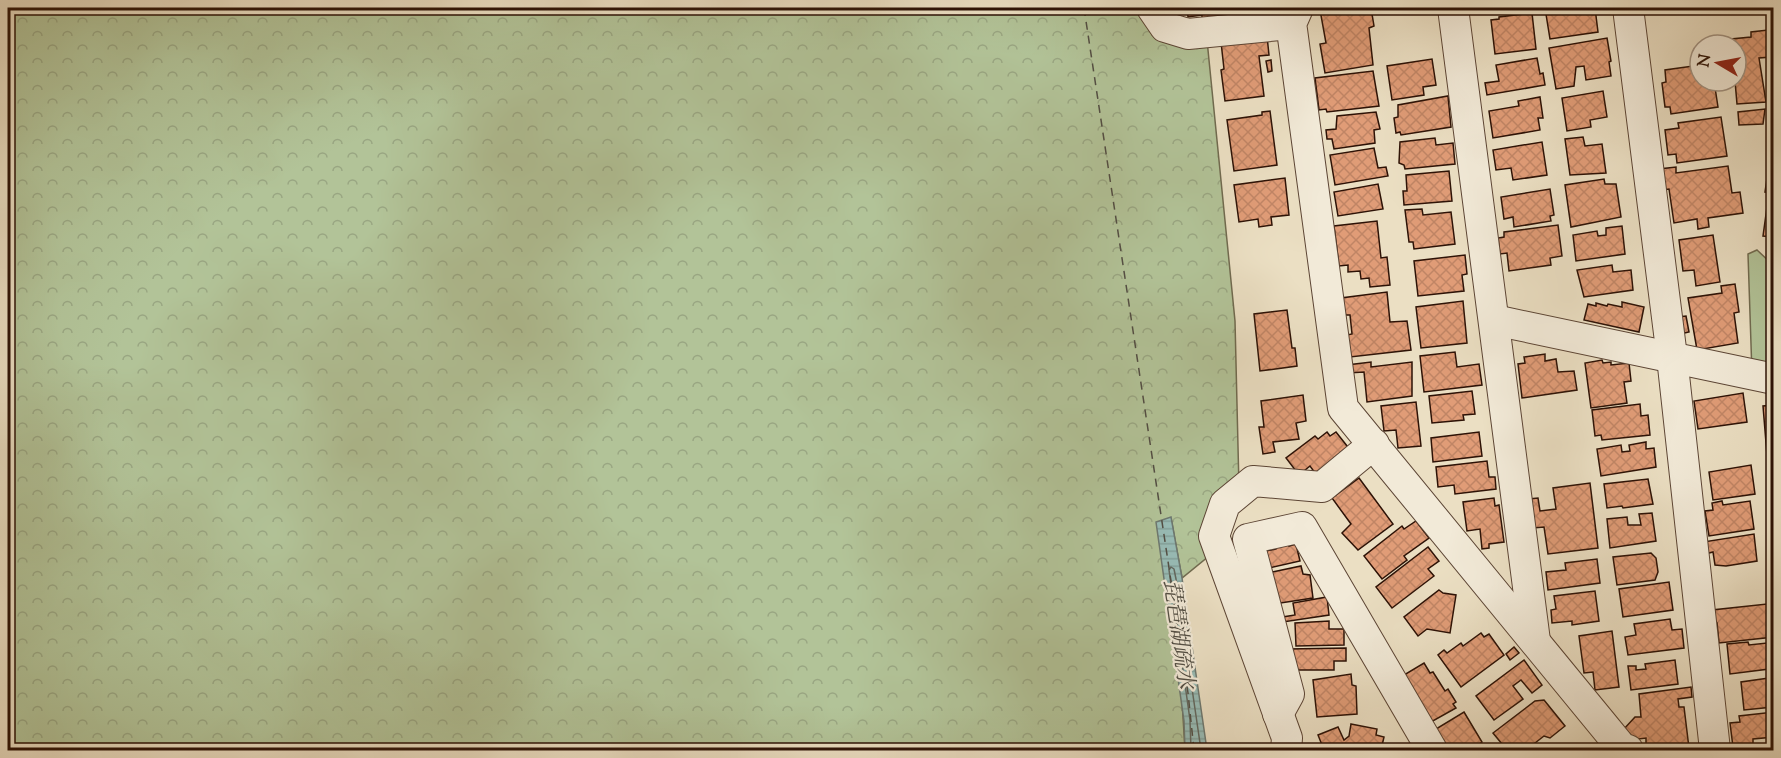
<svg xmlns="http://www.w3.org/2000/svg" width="1781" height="758" viewBox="0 0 1781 758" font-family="'Sorts Mill Goudy','Noto Serif JP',serif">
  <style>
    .forest { fill: url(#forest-crowns); stroke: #706a4f; stroke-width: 1.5 }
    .park { fill: #b2c398; stroke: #706a4f; stroke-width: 1.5 }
    .water { fill: url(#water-rules); stroke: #6d7870; stroke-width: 1.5 }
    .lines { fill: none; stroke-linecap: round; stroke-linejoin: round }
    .shore { stroke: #62675e; stroke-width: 1.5 }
    .ferry { stroke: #524e44; stroke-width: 1.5; stroke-dasharray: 8 6; stroke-linecap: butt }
    .building { fill: url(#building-cross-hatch); stroke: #2d1206; stroke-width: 1.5 }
    .minor-casing { stroke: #5c4535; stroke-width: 32 }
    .minor { stroke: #f2ead8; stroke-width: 30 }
    .labels { text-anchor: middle; stroke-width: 4.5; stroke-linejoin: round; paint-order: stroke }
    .water-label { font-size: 22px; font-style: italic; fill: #524e44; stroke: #f2ead8 }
  </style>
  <defs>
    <pattern id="forest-crowns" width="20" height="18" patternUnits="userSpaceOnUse" patternTransform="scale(1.5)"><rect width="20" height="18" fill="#b2c398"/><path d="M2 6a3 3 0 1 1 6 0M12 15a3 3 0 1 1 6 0" fill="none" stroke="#99a682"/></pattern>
    <pattern id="water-rules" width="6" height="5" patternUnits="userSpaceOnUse" patternTransform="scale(1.5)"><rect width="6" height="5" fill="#98bcb6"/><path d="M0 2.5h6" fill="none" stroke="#83a19b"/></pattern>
    <pattern id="building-cross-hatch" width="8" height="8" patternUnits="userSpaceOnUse" patternTransform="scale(1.5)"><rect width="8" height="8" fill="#e09c77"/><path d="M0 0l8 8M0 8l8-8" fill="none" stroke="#c08565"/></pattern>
  </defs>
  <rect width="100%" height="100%" fill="#ebdfc3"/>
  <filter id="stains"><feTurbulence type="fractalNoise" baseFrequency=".00333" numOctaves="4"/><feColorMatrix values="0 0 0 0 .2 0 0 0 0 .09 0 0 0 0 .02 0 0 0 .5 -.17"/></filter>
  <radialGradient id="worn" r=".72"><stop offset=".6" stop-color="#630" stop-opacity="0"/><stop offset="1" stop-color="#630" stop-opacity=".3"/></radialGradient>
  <!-- forest -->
  <path class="forest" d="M 8,8 L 1133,8 L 1147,23 L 1207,40 L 1235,321 L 1239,488 L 1209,556 L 1182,578 L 1171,518 L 1185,750 L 8,750 Z"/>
  <!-- park -->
  <path class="park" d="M 1757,250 L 1773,265 L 1773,379 L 1752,374 L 1748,254 Z"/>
  <!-- water -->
  <path class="water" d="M 1171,517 L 1182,578 L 1207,750 L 1185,750 L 1184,721 L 1156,522 Z"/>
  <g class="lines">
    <!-- shore -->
    <path class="shore" d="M 1191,750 L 1190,720 L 1169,570 L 1171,567 L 1174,569 L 1176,579 L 1201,750"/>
    <!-- ferry -->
    <path class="ferry" d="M 1084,8 L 1188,693 L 1194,750"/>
  </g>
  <!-- building -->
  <g class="building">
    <path d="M 1187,8 L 1258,8 L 1258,13 L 1202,19 L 1202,15 L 1188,17 Z"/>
    <path d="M 1336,8 L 1371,8 L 1374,26 L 1369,28 L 1373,65 L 1325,73 L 1320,44 L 1326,43 L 1320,10 Z"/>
    <path d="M 1484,8 L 1525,8 L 1484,12 Z"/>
    <path d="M 1545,8 L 1595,8 L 1598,32 L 1550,39 Z"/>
    <path d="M 1532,13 L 1536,49 L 1495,54 L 1491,20 L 1499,19 L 1499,17 Z"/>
    <path d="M 1768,30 L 1771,57 L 1759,58 L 1766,102 L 1737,104 L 1735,81 L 1736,45 L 1731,45 L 1731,39 L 1751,37 L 1751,32 Z"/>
    <path d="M 1267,36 L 1269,55 L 1259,56 L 1264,96 L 1225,101 L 1221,70 L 1224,69 L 1221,42 Z"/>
    <path d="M 1607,38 L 1611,61 L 1609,62 L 1611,76 L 1586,80 L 1584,66 L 1576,67 L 1574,86 L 1556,89 L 1549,48 Z"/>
    <path d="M 1537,58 L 1540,74 L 1543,73 L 1545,85 L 1487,95 L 1485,83 L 1499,81 L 1496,65 Z"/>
    <path d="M 1432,59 L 1436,85 L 1423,87 L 1424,95 L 1392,100 L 1387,66 Z"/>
    <path d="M 1271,60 L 1272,71 L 1268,72 L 1266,61 Z"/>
    <path d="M 1700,65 L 1700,81 L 1714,81 L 1718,107 L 1671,114 L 1670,107 L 1665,107 L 1662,83 L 1666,82 L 1665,70 Z"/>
    <path d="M 1373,71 L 1379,106 L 1327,112 L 1326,109 L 1319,110 L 1315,78 Z"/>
    <path d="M 1603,91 L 1607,117 L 1590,120 L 1591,127 L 1567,131 L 1562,98 Z"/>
    <path d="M 1448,96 L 1451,127 L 1401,135 L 1400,132 L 1396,133 L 1394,118 L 1398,117 L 1398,105 Z"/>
    <path d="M 1540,97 L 1543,118 L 1538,118 L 1540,130 L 1493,138 L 1489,111 L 1519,106 L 1518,101 Z"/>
    <path d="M 1765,109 L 1763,124 L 1739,125 L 1738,112 Z"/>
    <path d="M 1270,111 L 1277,165 L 1234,171 L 1227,120 L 1262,115 L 1262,112 Z"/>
    <path d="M 1376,112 L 1380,129 L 1374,130 L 1375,143 L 1334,149 L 1332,139 L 1327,139 L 1326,130 L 1336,129 L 1337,116 Z"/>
    <path d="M 1721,117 L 1727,156 L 1677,163 L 1676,154 L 1668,155 L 1665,130 L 1679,128 L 1678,123 Z"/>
    <path d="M 1583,137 L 1585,146 L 1602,144 L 1606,173 L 1570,175 L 1565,139 Z"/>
    <path d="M 1435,138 L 1436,145 L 1453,143 L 1455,164 L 1405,169 L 1404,165 L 1399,163 L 1400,142 Z"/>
    <path d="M 1542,142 L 1547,175 L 1513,180 L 1511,168 L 1496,170 L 1493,150 Z"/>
    <path d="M 1374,148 L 1378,168 L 1386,167 L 1388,176 L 1335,185 L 1330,155 Z"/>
    <path d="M 1771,152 L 1774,152 L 1774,193 L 1765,192 Z"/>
    <path d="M 1728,166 L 1732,193 L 1740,192 L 1743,213 L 1708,218 L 1709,227 L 1698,229 L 1697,219 L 1674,223 L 1669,189 L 1662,190 L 1659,169 L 1676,167 L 1676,173 Z"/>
    <path d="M 1449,171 L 1452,201 L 1404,205 L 1403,191 L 1407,191 L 1406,175 Z"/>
    <path d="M 1285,178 L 1289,215 L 1271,217 L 1272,225 L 1259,227 L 1258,219 L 1239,222 L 1234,185 Z"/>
    <path d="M 1604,179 L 1605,184 L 1616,184 L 1621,217 L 1571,227 L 1565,185 Z"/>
    <path d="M 1378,184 L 1383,209 L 1338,216 L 1334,192 Z"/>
    <path d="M 1550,189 L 1554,215 L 1550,216 L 1551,221 L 1514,227 L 1513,217 L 1504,219 L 1501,197 Z"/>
    <path d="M 1767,207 L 1774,208 L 1774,237 L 1763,236 Z"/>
    <path d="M 1422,209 L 1423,215 L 1451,212 L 1455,244 L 1414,249 L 1413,242 L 1409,242 L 1405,210 Z"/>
    <path d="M 1377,221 L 1381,258 L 1387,257 L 1390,285 L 1370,287 L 1369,278 L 1361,279 L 1360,271 L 1348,272 L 1348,265 L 1339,266 L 1334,226 Z"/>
    <path d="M 1558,225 L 1562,256 L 1550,258 L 1551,265 L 1509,271 L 1507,253 L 1500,254 L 1498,238 L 1504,237 L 1504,232 Z"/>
    <path d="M 1622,226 L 1625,254 L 1576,261 L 1573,235 L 1597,231 L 1598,236 L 1606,235 L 1606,228 Z"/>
    <path d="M 1713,235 L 1720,282 L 1696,286 L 1694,270 L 1683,271 L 1679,240 Z"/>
    <path d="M 1465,255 L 1467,274 L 1462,275 L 1464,291 L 1418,296 L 1414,261 Z"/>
    <path d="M 1612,265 L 1613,272 L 1631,270 L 1633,290 L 1584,297 L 1577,270 Z"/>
    <path d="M 1735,284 L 1739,312 L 1734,313 L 1738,343 L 1697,350 L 1688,298 L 1722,293 L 1721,286 Z"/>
    <path d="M 1387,292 L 1390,322 L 1407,321 L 1411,350 L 1350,357 L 1347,335 L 1352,334 L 1350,315 L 1343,315 L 1341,298 Z"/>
    <path d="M 1463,301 L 1467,343 L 1421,348 L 1416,307 Z"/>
    <path d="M 1622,302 L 1644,307 L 1639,332 L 1584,320 L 1588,304 L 1596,306 L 1596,303 L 1607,306 L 1608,304 L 1622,307 Z"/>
    <path d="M 1287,310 L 1292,348 L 1295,348 L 1297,366 L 1260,371 L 1254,314 Z"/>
    <path d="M 1686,316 L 1689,332 L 1680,334 L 1678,317 Z"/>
    <path d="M 1455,352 L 1457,367 L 1479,364 L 1482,385 L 1424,392 L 1420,356 Z"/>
    <path d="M 1545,354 L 1545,361 L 1556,359 L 1558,372 L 1574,371 L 1577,390 L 1522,398 L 1518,364 L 1525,363 L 1524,357 Z"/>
    <path d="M 1602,360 L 1603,363 L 1611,362 L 1611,365 L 1629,363 L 1631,381 L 1624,382 L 1627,403 L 1591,408 L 1585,363 Z"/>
    <path d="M 1371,362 L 1371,367 L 1412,362 L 1412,396 L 1367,402 L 1364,372 L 1348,373 L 1347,365 Z"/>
    <path d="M 1472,391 L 1475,414 L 1463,415 L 1464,420 L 1432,423 L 1429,396 Z"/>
    <path d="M 1743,393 L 1747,422 L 1698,429 L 1694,401 Z"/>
    <path d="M 1303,395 L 1306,421 L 1296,423 L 1299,439 L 1273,442 L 1275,452 L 1263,454 L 1259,427 L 1264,427 L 1261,401 Z"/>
    <path d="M 1416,402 L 1421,446 L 1398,448 L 1396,430 L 1384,431 L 1381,406 Z"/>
    <path d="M 1640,404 L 1641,416 L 1648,415 L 1650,435 L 1602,440 L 1601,435 L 1595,436 L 1592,410 Z"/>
    <path d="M 1774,405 L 1774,455 L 1767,455 L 1763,406 Z"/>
    <path d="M 1327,432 L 1330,436 L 1336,432 L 1351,451 L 1318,477 L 1310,466 L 1299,475 L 1286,458 L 1315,436 L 1318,439 Z"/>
    <path d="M 1479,432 L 1482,456 L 1433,462 L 1431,438 Z"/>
    <path d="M 1646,442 L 1646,449 L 1654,448 L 1656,467 L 1601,476 L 1597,449 L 1621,445 L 1622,452 L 1630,451 L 1629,445 Z"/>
    <path d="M 1487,461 L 1489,477 L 1495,477 L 1496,489 L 1455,494 L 1454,485 L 1438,487 L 1436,467 Z"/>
    <path d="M 1751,465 L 1755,494 L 1713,500 L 1709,472 Z"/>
    <path d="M 1774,468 L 1774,502 L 1770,502 L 1767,477 L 1772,476 L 1771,469 Z"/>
    <path d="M 1359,478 L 1393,524 L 1358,550 L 1342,533 L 1351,524 L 1332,498 Z"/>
    <path d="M 1648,479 L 1653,504 L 1623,508 L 1622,506 L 1607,508 L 1604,484 Z"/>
    <path d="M 1590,483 L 1598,548 L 1548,554 L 1544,527 L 1533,528 L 1529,499 L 1538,498 L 1540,511 L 1556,509 L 1553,488 Z"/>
    <path d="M 1494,498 L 1495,506 L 1499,505 L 1504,542 L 1489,544 L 1489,548 L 1482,549 L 1480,529 L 1467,531 L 1463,502 Z"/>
    <path d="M 1722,501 L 1723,505 L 1750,501 L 1754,529 L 1709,536 L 1705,511 L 1713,510 L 1712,503 Z"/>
    <path d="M 1652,513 L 1656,541 L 1610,548 L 1607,519 L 1627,517 L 1628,525 L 1641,525 L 1639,514 Z"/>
    <path d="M 1416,521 L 1429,538 L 1404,556 L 1407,560 L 1382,579 L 1364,556 L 1402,526 L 1404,529 Z"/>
    <path d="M 1754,534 L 1757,561 L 1726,566 L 1715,565 L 1713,552 L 1705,554 L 1703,542 Z"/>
    <path d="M 1288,542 L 1289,546 L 1296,544 L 1300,561 L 1264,569 L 1261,552 L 1276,549 L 1276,545 Z"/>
    <path d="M 1428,547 L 1439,561 L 1428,569 L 1434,576 L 1392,608 L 1376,587 Z"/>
    <path d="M 1651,553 L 1656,558 L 1658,572 L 1655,580 L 1617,585 L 1613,557 Z"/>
    <path d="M 1597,559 L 1600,583 L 1548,590 L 1546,572 L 1566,570 L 1565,563 Z"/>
    <path d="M 1301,566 L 1303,574 L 1310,575 L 1313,598 L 1274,604 L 1268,573 Z"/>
    <path d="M 1669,582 L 1673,610 L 1623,617 L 1619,589 Z"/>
    <path d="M 1439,590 L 1443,593 L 1456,595 L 1450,633 L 1427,629 L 1418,636 L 1404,617 Z"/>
    <path d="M 1595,591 L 1599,621 L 1572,625 L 1572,621 L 1552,623 L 1551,610 L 1556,609 L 1554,596 Z"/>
    <path d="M 1327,597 L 1329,615 L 1283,622 L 1283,617 L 1295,615 L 1293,603 Z"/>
    <path d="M 1767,604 L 1768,615 L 1774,614 L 1774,637 L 1719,643 L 1717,623 L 1713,623 L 1712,610 Z"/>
    <path d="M 1670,619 L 1672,630 L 1682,629 L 1684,648 L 1628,655 L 1625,637 L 1636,635 L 1634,624 Z"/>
    <path d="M 1329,621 L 1329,629 L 1344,629 L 1344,645 L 1296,646 L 1295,623 Z"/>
    <path d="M 1612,631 L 1619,687 L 1595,690 L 1593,672 L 1584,673 L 1579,636 Z"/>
    <path d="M 1481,633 L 1484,637 L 1489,634 L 1504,655 L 1461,687 L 1438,655 L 1444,650 L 1447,653 L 1461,643 L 1463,646 Z"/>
    <path d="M 1748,642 L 1749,645 L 1767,643 L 1769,669 L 1730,674 L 1727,644 Z"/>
    <path d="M 1514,647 L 1519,653 L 1510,660 L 1506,654 Z"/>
    <path d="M 1346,648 L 1346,661 L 1334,661 L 1334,670 L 1295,670 L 1288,649 Z"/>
    <path d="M 1524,660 L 1542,685 L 1532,693 L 1521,680 L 1513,686 L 1523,699 L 1494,720 L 1476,696 Z"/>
    <path d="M 1675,660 L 1678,684 L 1631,690 L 1628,666 L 1636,666 L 1636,670 L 1646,669 L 1645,664 Z"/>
    <path d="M 1424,663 L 1430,673 L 1433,672 L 1445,691 L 1448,689 L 1456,702 L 1453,704 L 1456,708 L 1431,722 L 1404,675 Z"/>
    <path d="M 1351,674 L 1352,685 L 1356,686 L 1357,714 L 1317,717 L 1313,680 Z"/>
    <path d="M 1769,678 L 1774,678 L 1773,707 L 1744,710 L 1741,682 Z"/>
    <path d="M 1691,687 L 1692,697 L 1678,699 L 1679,707 L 1684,707 L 1689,748 L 1668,750 L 1646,748 L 1646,738 L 1630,740 L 1623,730 L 1635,717 L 1641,717 L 1639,694 Z"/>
    <path d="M 1544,700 L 1565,726 L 1550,738 L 1544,736 L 1526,750 L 1507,750 L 1493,733 L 1535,701 Z"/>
    <path d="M 1464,712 L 1482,742 L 1479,744 L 1482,750 L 1449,750 L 1436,729 Z"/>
    <path d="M 1774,712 L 1774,737 L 1753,739 L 1753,745 L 1733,747 L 1730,723 L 1740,722 L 1739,716 Z"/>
    <path d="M 1351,724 L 1377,729 L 1376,735 L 1384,737 L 1381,750 L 1324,750 L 1318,735 L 1338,727 L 1344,740 L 1349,736 Z"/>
    <path d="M 1571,746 L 1577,750 L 1560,750 L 1562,747 L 1567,750 Z"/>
  </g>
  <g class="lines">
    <!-- minor casing -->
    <g class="minor-casing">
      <g id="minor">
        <path d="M 1152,8 L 1165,27 L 1188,34 L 1291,24"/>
        <path d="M 1298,8 L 1291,24 L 1292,30 L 1343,408 L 1622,748 L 1628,750"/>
        <path d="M 1453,8 L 1535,641"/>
        <path d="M 1628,8 L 1672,357 L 1715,750"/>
        <path d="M 1494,320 L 1774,379"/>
        <path d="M 1278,714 L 1289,694 L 1248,539 L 1302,527 L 1432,750"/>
        <path d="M 1286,750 L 1287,738 L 1214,536 L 1225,504 L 1253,481 L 1322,487 L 1374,444"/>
      </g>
    </g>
    <!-- minor -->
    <use href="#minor" class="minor"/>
  </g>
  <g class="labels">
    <!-- water labels -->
    <g class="water-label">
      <text transform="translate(1180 634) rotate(82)" y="8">琵琶湖疏水</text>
    </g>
  </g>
  <!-- margin -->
  <rect width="1781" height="758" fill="none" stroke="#ebdfc3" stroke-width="30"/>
  <rect x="9" y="9" width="1763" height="740" fill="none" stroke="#2d1206" stroke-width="3"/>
  <rect x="15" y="15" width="1751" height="728" fill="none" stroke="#2d1206" stroke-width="1.5"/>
  <!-- north arrow -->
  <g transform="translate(1718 63) rotate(280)"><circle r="28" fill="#f2ead8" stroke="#a39484" stroke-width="1.5"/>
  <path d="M0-4.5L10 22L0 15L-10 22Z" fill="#8f2418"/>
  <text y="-9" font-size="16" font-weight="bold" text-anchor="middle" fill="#2d1206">N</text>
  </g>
  <rect width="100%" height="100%" filter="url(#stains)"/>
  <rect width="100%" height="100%" fill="url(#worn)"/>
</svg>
